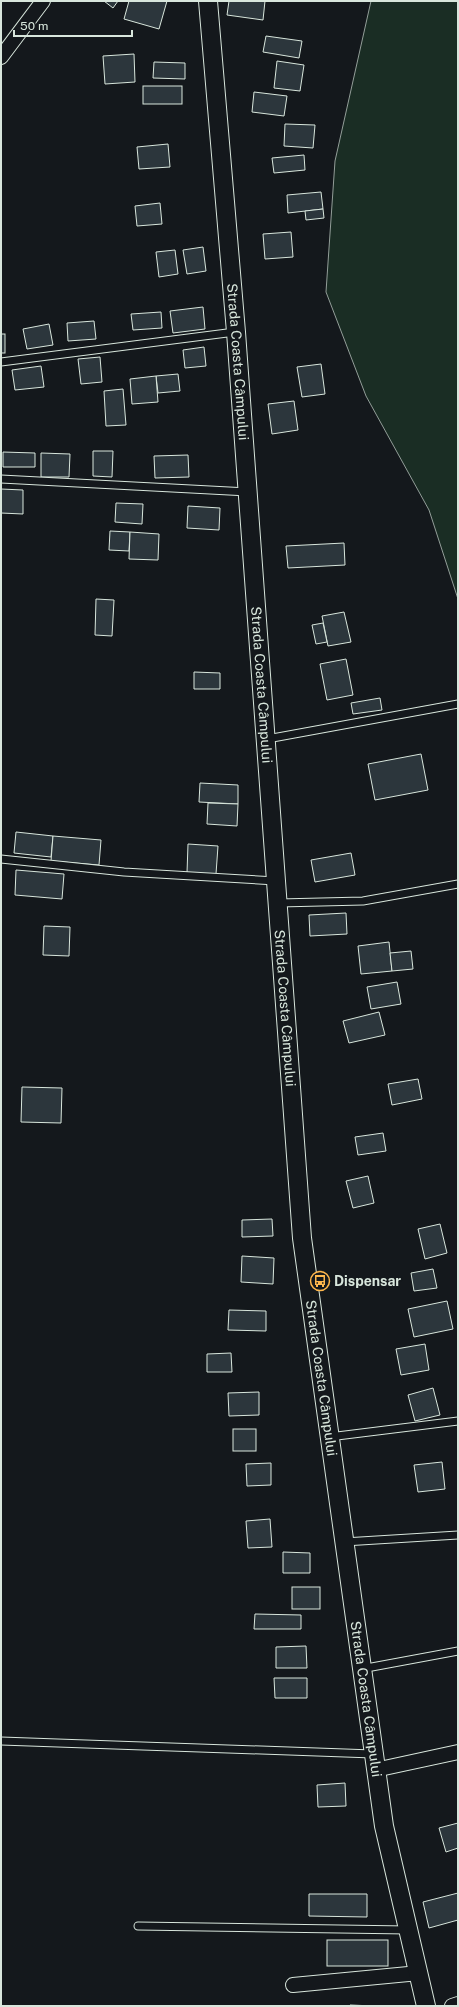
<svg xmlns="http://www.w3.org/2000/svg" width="459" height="2007" viewBox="0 0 459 2007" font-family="'Public Sans',sans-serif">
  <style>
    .green { fill: #1a2d24; stroke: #939e99 }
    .building { fill: #2c363c; stroke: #d8e6dc }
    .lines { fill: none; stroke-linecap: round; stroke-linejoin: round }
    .service-casing { stroke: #d8e6dc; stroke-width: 9 }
    .minor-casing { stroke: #d8e6dc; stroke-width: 16 }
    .tertiary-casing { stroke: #d8e6dc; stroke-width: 20 }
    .service { stroke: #14181c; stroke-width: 7 }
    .minor { stroke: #14181c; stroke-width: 14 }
    .tertiary { stroke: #14181c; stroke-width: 18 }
    .labels { text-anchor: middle; stroke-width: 3; stroke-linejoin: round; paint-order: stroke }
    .street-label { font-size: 14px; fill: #d8e6dc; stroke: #14181c }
    .poi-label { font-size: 14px; font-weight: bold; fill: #d8e6dc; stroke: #14181c; text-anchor: start }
  </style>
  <rect width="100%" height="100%" fill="#14181c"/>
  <!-- green -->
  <path class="green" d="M 371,1 L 458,1 L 458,599 L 429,510 L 366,396 L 326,292 L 335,161 Z"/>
  <!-- building -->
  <g class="building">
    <path d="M 104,1 L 118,1 L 113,8 Z"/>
    <path d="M 129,1 L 167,1 L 159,29 L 124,19 Z"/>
    <path d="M 229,1 L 265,1 L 263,20 L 227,15 Z"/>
    <path d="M 266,36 L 302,41 L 299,58 L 263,52 Z"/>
    <path d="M 134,54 L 135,82 L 105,84 L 103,56 Z"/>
    <path d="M 277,61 L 304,65 L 300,91 L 274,88 Z"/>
    <path d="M 154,62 L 185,63 L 185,79 L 153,78 Z"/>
    <rect x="143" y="86" width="39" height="18"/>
    <path d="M 254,92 L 287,96 L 284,116 L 252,112 Z"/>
    <path d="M 285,124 L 315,125 L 313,148 L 284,146 Z"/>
    <path d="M 168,144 L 170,167 L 139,169 L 137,147 Z"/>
    <path d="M 304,155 L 305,170 L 274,173 L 272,158 Z"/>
    <path d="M 321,192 L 323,209 L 288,213 L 287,195 Z"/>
    <path d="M 160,203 L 162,224 L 137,226 L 135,206 Z"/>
    <path d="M 323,209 L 324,218 L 306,220 L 305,211 Z"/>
    <path d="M 291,232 L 293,257 L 265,259 L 263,234 Z"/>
    <path d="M 203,247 L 206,271 L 187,274 L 183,250 Z"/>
    <path d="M 175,250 L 178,274 L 159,277 L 156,252 Z"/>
    <path d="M 203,307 L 205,329 L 173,333 L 170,311 Z"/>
    <path d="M 161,312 L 162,328 L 133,330 L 131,314 Z"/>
    <path d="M 94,321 L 96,339 L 68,341 L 67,323 Z"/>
    <path d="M 49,324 L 53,345 L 27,349 L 23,329 Z"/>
    <rect x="1" y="334" width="4" height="19"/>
    <path d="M 204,347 L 206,366 L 185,368 L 183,350 Z"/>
    <path d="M 100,357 L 102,382 L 81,384 L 78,359 Z"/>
    <path d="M 321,364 L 325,394 L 302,397 L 297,367 Z"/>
    <path d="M 41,366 L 44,387 L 15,390 L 12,370 Z"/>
    <path d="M 178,374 L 180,391 L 158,393 L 156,376 Z"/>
    <path d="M 156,376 L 158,402 L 132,404 L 130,379 Z"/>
    <path d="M 123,389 L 126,425 L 106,426 L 104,391 Z"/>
    <path d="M 294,401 L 298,430 L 272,434 L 268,404 Z"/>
    <path d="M 93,451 L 113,451 L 112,477 L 93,476 Z"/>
    <path d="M 3,452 L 35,453 L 35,467 L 3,467 Z"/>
    <path d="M 41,453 L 70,454 L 69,477 L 41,477 Z"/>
    <path d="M 188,455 L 189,477 L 155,478 L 154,456 Z"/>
    <path d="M 1,489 L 23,490 L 23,514 L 1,513 Z"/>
    <path d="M 116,503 L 143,504 L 142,524 L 115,522 Z"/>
    <path d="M 188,506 L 220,508 L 219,530 L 187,528 Z"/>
    <path d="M 110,531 L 130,532 L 129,551 L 109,550 Z"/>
    <path d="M 130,532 L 159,534 L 158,560 L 129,559 Z"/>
    <path d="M 344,543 L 345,565 L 288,568 L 286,546 Z"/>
    <path d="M 96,599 L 114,600 L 112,636 L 95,635 Z"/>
    <path d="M 344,612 L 351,642 L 328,646 L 322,616 Z"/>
    <path d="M 323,623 L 327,642 L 316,644 L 312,625 Z"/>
    <path d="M 346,659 L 353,695 L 327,700 L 320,664 Z"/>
    <path d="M 194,672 L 220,673 L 220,689 L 194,689 Z"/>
    <path d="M 380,698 L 382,710 L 353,714 L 351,703 Z"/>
    <path d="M 421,754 L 428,790 L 375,800 L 368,764 Z"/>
    <path d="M 200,783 L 238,785 L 238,804 L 199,802 Z"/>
    <path d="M 208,803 L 238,804 L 237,826 L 207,824 Z"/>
    <path d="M 16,832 L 53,836 L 51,857 L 14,853 Z"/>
    <path d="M 53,836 L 101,840 L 99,865 L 51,861 Z"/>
    <path d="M 188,844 L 218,846 L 216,874 L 187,873 Z"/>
    <path d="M 351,853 L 355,875 L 315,882 L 311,860 Z"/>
    <path d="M 16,870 L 64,874 L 62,899 L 15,895 Z"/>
    <path d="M 346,913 L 347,934 L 310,936 L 309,915 Z"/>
    <path d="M 44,926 L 70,927 L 69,956 L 43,955 Z"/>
    <path d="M 389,942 L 392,971 L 361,974 L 358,946 Z"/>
    <path d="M 411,951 L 413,969 L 392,971 L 390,953 Z"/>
    <path d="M 397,982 L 401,1004 L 371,1009 L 367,987 Z"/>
    <path d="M 379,1012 L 385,1035 L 349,1043 L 343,1021 Z"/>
    <path d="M 418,1079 L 422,1099 L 392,1105 L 388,1084 Z"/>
    <path d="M 22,1087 L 62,1088 L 61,1123 L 21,1122 Z"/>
    <path d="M 383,1133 L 386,1151 L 358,1155 L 355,1137 Z"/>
    <path d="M 368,1176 L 374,1203 L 353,1208 L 346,1181 Z"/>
    <path d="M 272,1219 L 273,1236 L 242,1237 L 242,1220 Z"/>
    <path d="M 440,1224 L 447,1253 L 425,1259 L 418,1229 Z"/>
    <path d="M 242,1256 L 274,1258 L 273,1284 L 241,1282 Z"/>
    <path d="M 433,1269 L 437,1288 L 414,1291 L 411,1273 Z"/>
    <path d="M 447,1301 L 453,1329 L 414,1337 L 408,1309 Z"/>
    <path d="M 229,1310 L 266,1311 L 266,1331 L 228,1330 Z"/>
    <path d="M 425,1344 L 429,1370 L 401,1375 L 396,1349 Z"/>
    <path d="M 231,1353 L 232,1372 L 207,1372 L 207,1354 Z"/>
    <path d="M 433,1388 L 440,1415 L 415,1421 L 408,1395 Z"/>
    <path d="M 259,1392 L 259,1415 L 229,1416 L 228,1393 Z"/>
    <rect x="233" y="1429" width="23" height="22"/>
    <path d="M 442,1462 L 445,1489 L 418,1492 L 414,1465 Z"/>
    <path d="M 271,1463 L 271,1485 L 247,1486 L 246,1464 Z"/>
    <path d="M 270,1519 L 272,1547 L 248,1548 L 246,1521 Z"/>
    <path d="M 283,1552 L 310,1553 L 310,1573 L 283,1573 Z"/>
    <rect x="292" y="1587" width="28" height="22"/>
    <path d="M 255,1614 L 301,1615 L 301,1629 L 254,1629 Z"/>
    <path d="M 306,1646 L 307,1668 L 276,1668 L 276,1647 Z"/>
    <path d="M 274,1678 L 307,1678 L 307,1698 L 275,1698 Z"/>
    <path d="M 345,1783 L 346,1806 L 318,1807 L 317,1785 Z"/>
    <path d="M 458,1823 L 458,1848 L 446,1852 L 439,1828 Z"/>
    <path d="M 458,1893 L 458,1920 L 429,1928 L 423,1902 Z"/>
    <path d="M 309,1894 L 367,1894 L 367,1917 L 309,1916 Z"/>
    <rect x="327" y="1940" width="61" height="26"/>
    <path d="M 350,2005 L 374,2006 L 350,2006 Z"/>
  </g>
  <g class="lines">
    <!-- service casing -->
    <g class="service-casing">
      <g id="service">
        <path d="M 1,362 L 235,332"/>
        <path d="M 1,479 L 248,492"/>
        <path d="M 267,739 L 458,704"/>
        <path d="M 1,859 L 124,872 L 276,881"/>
        <path d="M 279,903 L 363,901 L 458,884"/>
        <path d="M 329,1437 L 458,1421"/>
        <path d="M 344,1542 L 458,1535"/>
        <path d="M 361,1669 L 458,1651"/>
        <path d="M 1,1741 L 373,1754"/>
        <path d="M 138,1926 L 408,1930"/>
      </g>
    </g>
    <!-- minor casing -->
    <g class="minor-casing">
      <g id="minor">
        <path d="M 1,57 L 43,1"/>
        <path d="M 375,1770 L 458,1752"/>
        <path d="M 293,1985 L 419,1973"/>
        <path d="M 452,2006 L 458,2004"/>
      </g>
    </g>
    <!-- tertiary casing -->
    <g class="tertiary-casing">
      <g id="tertiary">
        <path id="s1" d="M 208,1 L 236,332 L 302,1238 L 384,1826 L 426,2006"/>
      </g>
    </g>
    <!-- service -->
    <use href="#service" class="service"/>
    <!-- minor -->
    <use href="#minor" class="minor"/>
    <!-- tertiary -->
    <use href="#tertiary" class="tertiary"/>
  </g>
  <!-- icons -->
  <defs>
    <g id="bus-ring" transform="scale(1)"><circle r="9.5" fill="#14181c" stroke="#ffb74d" stroke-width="1.5"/><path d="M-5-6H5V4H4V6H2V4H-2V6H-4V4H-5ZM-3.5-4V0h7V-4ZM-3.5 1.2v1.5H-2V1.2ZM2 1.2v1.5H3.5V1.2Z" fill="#ffb74d"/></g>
  </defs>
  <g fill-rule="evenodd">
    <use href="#bus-ring" x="320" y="1281"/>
  </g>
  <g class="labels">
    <!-- street labels -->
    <g class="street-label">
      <text dy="5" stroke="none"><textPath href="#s1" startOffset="362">Strada Coasta Câmpului</textPath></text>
      <text dy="5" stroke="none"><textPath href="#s1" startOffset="686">Strada Coasta Câmpului</textPath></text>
      <text dy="5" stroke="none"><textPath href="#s1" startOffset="1010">Strada Coasta Câmpului</textPath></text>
      <text dy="5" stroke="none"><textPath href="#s1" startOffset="1382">Strada Coasta Câmpului</textPath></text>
      <text dy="5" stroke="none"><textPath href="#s1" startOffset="1706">Strada Coasta Câmpului</textPath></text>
    </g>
    <!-- poi labels -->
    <g class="poi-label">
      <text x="334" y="1286">Dispensar</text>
    </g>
  </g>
  <!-- border -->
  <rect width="459" height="2007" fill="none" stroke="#d8e6dc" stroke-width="4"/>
  <!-- scale -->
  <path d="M14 30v6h118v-6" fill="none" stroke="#d8e6dc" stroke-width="2"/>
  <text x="20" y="30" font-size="12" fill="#d8e6dc" stroke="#14181c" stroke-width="3" paint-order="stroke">50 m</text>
</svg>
